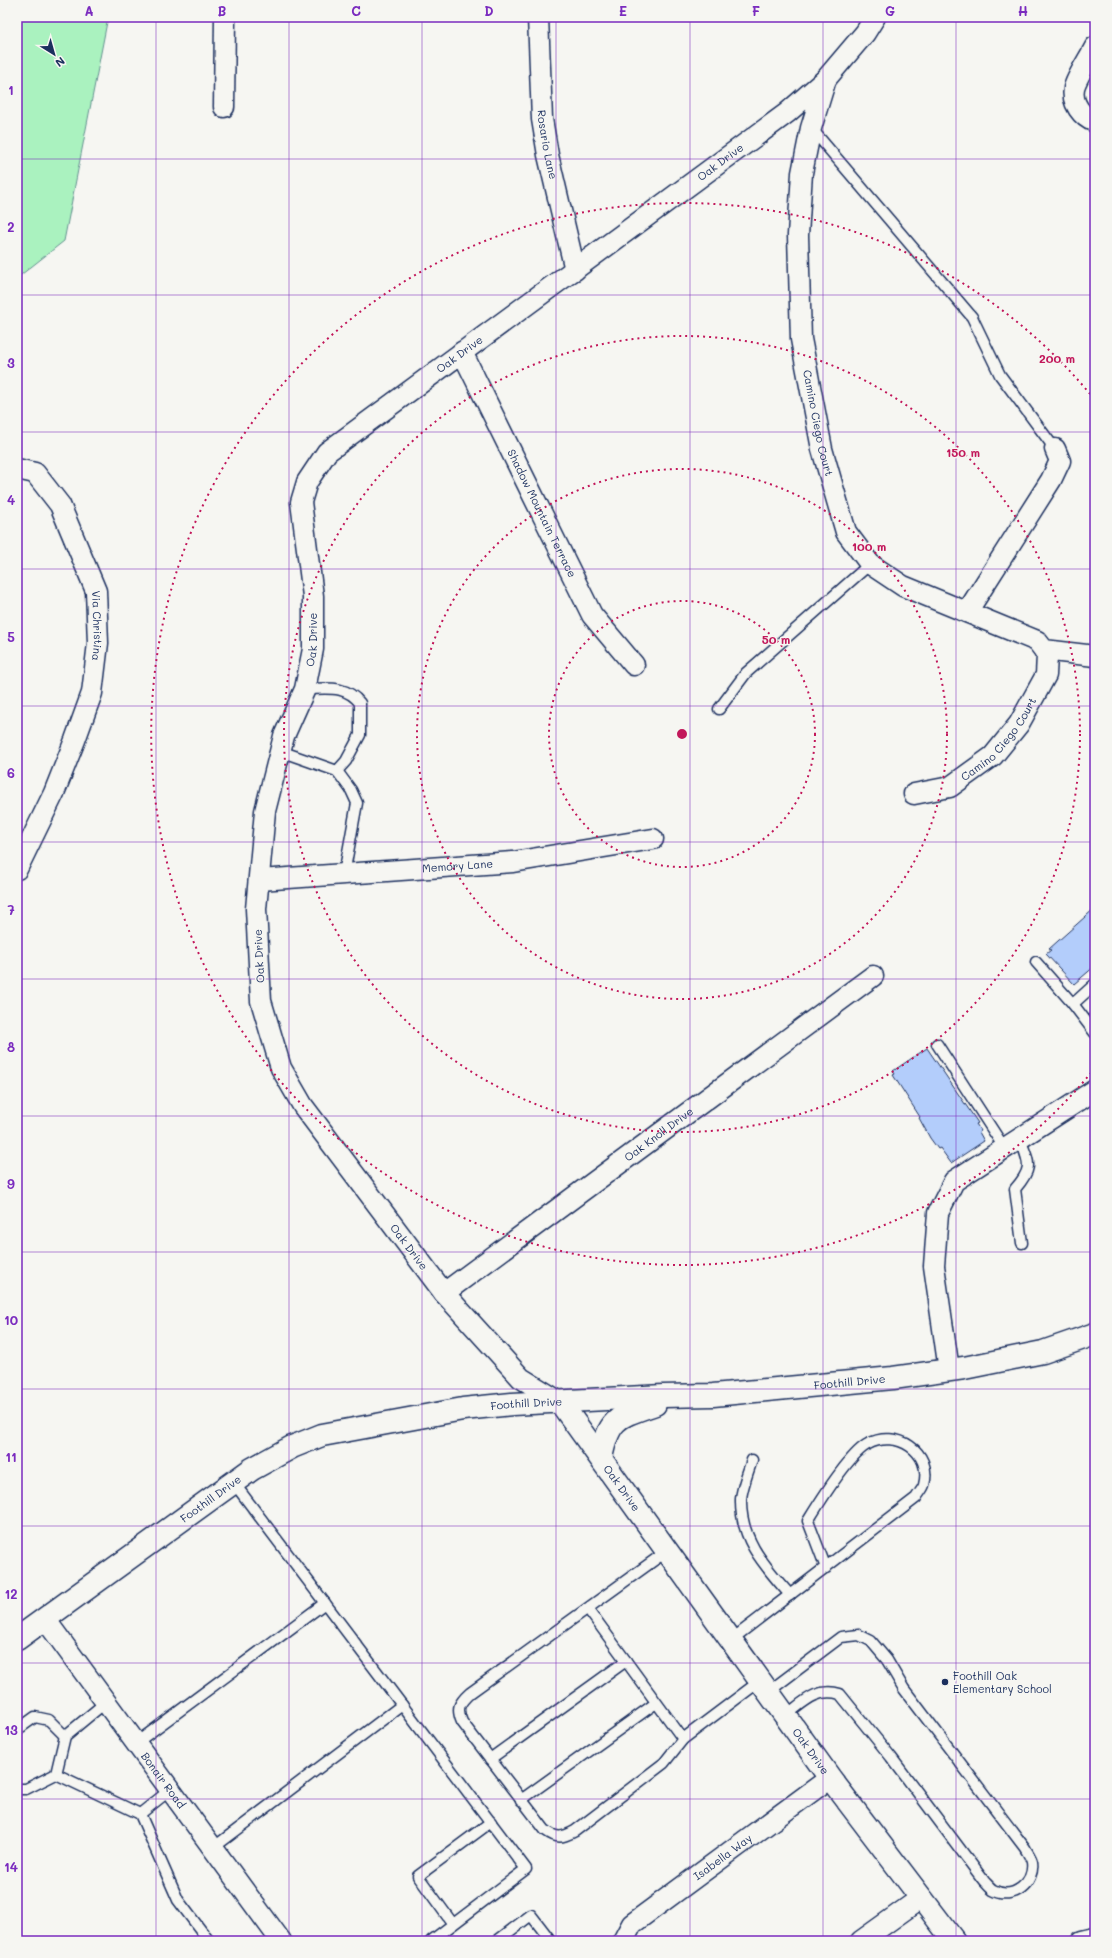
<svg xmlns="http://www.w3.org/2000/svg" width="1112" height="1958" viewBox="0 0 1112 1958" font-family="Mali,sans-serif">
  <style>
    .green { fill: #aaf2bf; stroke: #62908e }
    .building { fill: #b3cdfb; stroke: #1b2f5e }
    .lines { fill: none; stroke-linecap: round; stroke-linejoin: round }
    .service-casing { stroke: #1b2f5e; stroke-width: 13 }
    .minor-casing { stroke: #1b2f5e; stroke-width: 23 }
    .tertiary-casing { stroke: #1b2f5e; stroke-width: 25 }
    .service { stroke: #f6f6f2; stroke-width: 10 }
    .minor { stroke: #f6f6f2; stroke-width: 20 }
    .tertiary { stroke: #f6f6f2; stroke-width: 22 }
    .grid { fill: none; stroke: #7b2cbf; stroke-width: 1; stroke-opacity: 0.55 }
    .ring { fill: none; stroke: #c2185b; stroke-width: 2; stroke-dasharray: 2 4 }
    .poi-dot { fill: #1b2f5e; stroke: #f6f6f2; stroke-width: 1.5 }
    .labels { text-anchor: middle; stroke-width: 3; stroke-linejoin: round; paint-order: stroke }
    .street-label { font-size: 11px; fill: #1b2f5e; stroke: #f6f6f2 }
    .poi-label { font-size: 11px; fill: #1b2f5e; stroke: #f6f6f2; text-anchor: start }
    .centre { fill: #c2185b; stroke: #f6f6f2; stroke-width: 2 }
    .ring-label { font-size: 12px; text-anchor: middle; font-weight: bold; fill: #c2185b; stroke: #f6f6f2; stroke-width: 3; stroke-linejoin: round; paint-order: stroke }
    .neatline { fill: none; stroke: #7b2cbf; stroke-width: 1.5 }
    .grid-label { font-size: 13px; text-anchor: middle; font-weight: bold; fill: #7b2cbf }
  </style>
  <rect width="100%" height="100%" fill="#f6f6f2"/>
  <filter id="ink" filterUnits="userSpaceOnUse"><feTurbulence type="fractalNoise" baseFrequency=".025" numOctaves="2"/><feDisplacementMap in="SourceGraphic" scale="8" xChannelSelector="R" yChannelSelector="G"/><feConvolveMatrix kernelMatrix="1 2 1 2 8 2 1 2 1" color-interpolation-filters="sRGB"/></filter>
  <g filter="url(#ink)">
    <!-- green -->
    <path class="green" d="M 17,17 L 108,17 L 64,241 L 17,278 Z"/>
    <!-- building -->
    <g class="building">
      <path d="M 1095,908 L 1095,966 L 1074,984 L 1046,954 L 1051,950 L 1049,949 Z"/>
      <path d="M 927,1048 L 978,1123 L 976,1124 L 981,1131 L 979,1132 L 984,1141 L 951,1163 L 940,1148 L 938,1149 L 930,1138 L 919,1118 L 920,1117 L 893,1075 L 895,1074 L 893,1071 Z"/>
    </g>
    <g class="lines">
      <!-- service casing -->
      <g class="service-casing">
        <g id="service">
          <path d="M 811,128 L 972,317 L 1000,375 L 1055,449"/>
          <path d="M 305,689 C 326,689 345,684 360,703 L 360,735 L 346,761 L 337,771"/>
          <path d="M 719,709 L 746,673 L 870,564"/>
          <path d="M 280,751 L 337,771 L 351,790 L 357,803 L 344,874"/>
          <path d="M 1036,962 L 1073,1004 L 1095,1033"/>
          <path d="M 1073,1004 L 1095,984"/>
          <path d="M 937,1044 L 1005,1149"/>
          <path d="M 1020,1139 C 1029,1163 1034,1167 1015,1189 L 1022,1243"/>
          <path d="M 752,1460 C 748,1472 742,1487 741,1499 C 740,1540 765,1566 790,1595"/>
          <path d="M 234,1483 L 402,1705"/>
          <path d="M 667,1551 L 470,1693 C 459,1703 456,1708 462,1722 L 545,1830 C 557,1839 562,1838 575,1831 L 664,1763 L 683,1739 L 760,1681"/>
          <path d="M 588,1609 L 683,1739"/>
          <path d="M 731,1640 L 916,1498 C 918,1494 923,1489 924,1485 C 933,1451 896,1429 868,1444 C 850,1453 819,1503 808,1521 L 826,1568"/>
          <path d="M 768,1692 L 841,1637 L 859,1635 L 871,1641 L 887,1660 L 904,1689 L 1025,1848 C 1027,1852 1031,1857 1032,1862 C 1035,1883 1013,1901 993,1890 C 990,1888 987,1884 984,1881 L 891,1757 L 840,1694 C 816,1687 803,1703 785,1716"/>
          <path d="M 17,1730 L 35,1717 L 49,1720 L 65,1736"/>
          <path d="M 136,1743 L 325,1603"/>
          <path d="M 490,1759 L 626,1661"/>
          <path d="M 56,1774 L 140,1814 L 178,1900 L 209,1941"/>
          <path d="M 56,1774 L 65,1736 L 106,1702"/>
          <path d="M 17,1789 L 26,1789 L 56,1774"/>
          <path d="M 521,1800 L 656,1703"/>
          <path d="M 140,1814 L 170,1790"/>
          <path d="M 213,1848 L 402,1705 L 526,1869 L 431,1941"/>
          <path d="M 453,1924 L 418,1876 L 491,1822"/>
          <path d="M 497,1941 L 531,1915 L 551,1941"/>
        </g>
      </g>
      <!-- minor casing -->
      <g class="minor-casing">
        <g id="minor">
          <path id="s1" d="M 538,17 L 542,119 L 548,155 L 575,270"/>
          <path d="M 1095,47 C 1090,57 1076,78 1074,88 C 1071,103 1082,117 1095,122"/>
          <path id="s2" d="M 826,79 L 811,128 L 802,173 L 798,235 L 801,339 L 822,449 L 846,532 L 870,564 L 903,586 L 1037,641 L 1044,650 L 1095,656"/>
          <path d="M 224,107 L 225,17"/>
          <path id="s3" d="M 462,352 L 592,615 L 634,665"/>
          <path id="s4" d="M 17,469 L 35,473 L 60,505 L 96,591 L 98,643 L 92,693 L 75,740 L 54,793 L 17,869"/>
          <path d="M 967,612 L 1051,480 L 1060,461 L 1055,449"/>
          <path id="s5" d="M 914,794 L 950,787 L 993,756 L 1019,724 L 1046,675 L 1047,655 L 1044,650"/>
          <path id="s6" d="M 260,880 L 513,862 L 653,839"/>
          <path id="s7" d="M 444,1293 L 873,976"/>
          <path d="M 949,1370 L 934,1266 L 938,1213 L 954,1181 L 1095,1090"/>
          <path id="s8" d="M 560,1402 L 521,1378 L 444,1293 L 303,1106 L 281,1068 L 261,1001 L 256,909 L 265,811 L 284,736 L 305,689 L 313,649 L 313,596 L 301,502 L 307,482 L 327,452 L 787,113 L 826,79 L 865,33 L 875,17"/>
          <path id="s9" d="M 45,1619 L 281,1941"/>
          <path id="s10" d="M 623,1941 L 632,1924 L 830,1778"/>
          <path d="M 861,1941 L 921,1898"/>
          <path d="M 1082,1941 L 1095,1938"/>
        </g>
      </g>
      <!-- tertiary casing -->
      <g class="tertiary-casing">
        <g id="tertiary">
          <path id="s11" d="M 560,1402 L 830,1778 L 954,1941"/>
          <path d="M 601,1458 C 609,1417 618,1417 655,1404"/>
          <path id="s12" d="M 17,1639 L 252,1469 L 292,1447 L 322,1435 L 463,1409 L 512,1404 L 663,1396 L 713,1395 L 893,1378 L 964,1368 L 1043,1352 L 1095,1334"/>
        </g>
      </g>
      <!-- service -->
      <use href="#service" class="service"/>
      <!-- minor -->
      <use href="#minor" class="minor"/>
      <!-- tertiary -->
      <use href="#tertiary" class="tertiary"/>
    </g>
  </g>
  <!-- grid -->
  <path class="grid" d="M 156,17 L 156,1941M 289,17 L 289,1941M 422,17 L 422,1941M 556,17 L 556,1941M 690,17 L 690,1941M 823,17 L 823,1941M 956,17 L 956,1941M 17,159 L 1095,159M 17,295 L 1095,295M 17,432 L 1095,432M 17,569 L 1095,569M 17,706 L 1095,706M 17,842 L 1095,842M 17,979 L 1095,979M 17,1116 L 1095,1116M 17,1252 L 1095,1252M 17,1389 L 1095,1389M 17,1526 L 1095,1526M 17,1663 L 1095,1663M 17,1799 L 1095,1799"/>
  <!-- distance rings -->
  <g class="ring">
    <circle cx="682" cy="734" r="133"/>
    <circle cx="682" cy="734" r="265"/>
    <circle cx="682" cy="734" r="398"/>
    <path d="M1095 1068A531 531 0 1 1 1095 400"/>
  </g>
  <!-- markers -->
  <circle class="poi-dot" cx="945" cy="1682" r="4"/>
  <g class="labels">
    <!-- street labels -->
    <g class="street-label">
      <text dy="4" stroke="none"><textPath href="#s1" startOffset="128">Rosario Lane</textPath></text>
      <text dy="4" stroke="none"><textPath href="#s8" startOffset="1562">Oak Drive</textPath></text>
      <text dy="4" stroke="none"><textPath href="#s8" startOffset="1238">Oak Drive</textPath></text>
      <text dy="4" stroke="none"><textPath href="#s2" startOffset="349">Camino Ciego Court</textPath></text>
      <text dy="4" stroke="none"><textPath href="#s3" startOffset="180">Shadow Mountain Terrace</textPath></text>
      <text dy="4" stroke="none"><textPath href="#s4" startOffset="187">Via Christina</textPath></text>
      <text dy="4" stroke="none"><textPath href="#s8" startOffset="878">Oak Drive</textPath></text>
      <text dy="4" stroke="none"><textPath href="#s5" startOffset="106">Camino Ciego Court</textPath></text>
      <text dy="4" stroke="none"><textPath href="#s6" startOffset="198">Memory Lane</textPath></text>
      <text transform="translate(259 956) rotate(-93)" y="4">Oak Drive</text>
      <text dy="4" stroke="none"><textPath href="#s7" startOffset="267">Oak Knoll Drive</textPath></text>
      <text transform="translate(409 1247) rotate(53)" y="4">Oak Drive</text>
      <text dy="4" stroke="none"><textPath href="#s12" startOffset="899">Foothill Drive</textPath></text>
      <text dy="4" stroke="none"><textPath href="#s12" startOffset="575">Foothill Drive</textPath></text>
      <text dy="4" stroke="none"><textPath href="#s11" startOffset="106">Oak Drive</textPath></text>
      <text dy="4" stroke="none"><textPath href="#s12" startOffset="239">Foothill Drive</textPath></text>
      <text dy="4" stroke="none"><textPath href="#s11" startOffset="430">Oak Drive</textPath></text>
      <text dy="4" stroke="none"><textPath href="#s9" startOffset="200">Bonair Road</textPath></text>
      <text dy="4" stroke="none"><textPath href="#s10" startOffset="132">Isabella Way</textPath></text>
    </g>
    <!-- poi labels -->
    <g class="poi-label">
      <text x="953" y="1680">Foothill Oak<tspan x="953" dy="13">Elementary School</tspan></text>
    </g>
  </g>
  <circle cx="682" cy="734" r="6" class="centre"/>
  <g class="ring-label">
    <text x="1057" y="363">200 m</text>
    <text x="963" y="457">150 m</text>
    <text x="869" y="551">100 m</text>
    <text x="776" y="644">50 m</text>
  </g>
  <!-- margin -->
  <rect width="1112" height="1958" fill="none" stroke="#f6f6f2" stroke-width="44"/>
  <!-- north arrow -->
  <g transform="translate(54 54) rotate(143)" stroke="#f6f6f2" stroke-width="3" paint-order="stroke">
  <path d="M0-3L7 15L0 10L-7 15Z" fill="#1b2f5e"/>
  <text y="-6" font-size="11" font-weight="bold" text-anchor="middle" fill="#1b2f5e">N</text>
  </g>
  <rect x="22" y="22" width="1068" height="1914" class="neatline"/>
  <g class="grid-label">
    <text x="89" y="16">A</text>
    <text x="222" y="16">B</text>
    <text x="356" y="16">C</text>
    <text x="489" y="16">D</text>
    <text x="623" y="16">E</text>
    <text x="756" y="16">F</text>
    <text x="890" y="16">G</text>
    <text x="1023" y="16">H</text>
    <text x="11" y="95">1</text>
    <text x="11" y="232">2</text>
    <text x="11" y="368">3</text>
    <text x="11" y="505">4</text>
    <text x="11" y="642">5</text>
    <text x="11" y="778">6</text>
    <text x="11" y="915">7</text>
    <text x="11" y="1052">8</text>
    <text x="11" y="1189">9</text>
    <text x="11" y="1325">10</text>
    <text x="11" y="1462">11</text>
    <text x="11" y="1599">12</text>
    <text x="11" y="1735">13</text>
    <text x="11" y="1872">14</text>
  </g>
</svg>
